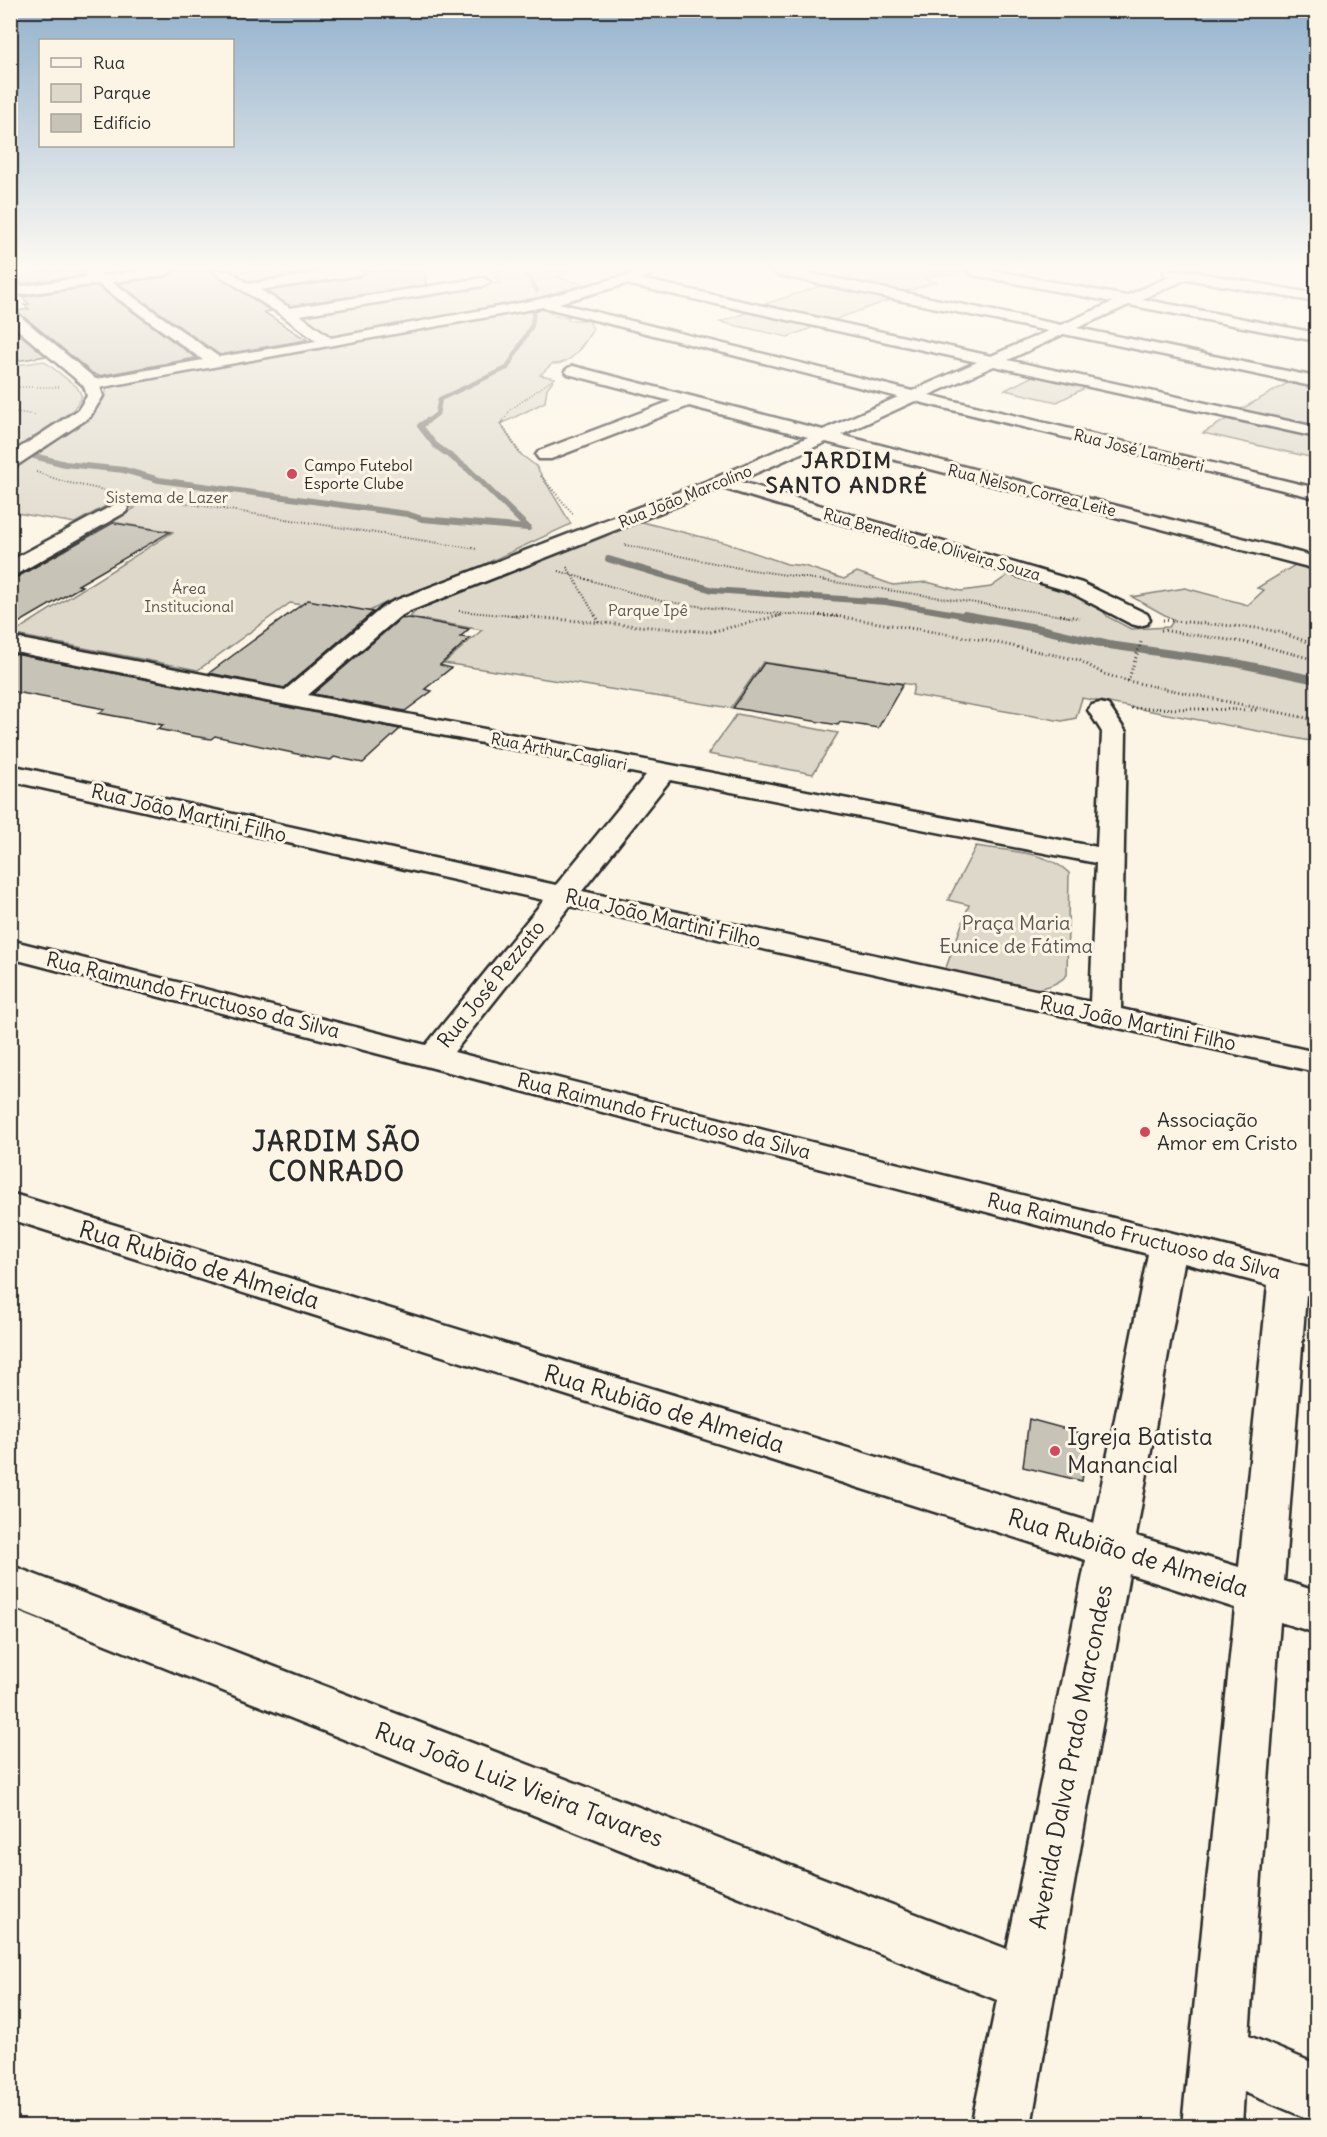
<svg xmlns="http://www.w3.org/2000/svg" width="1327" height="2137" viewBox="0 0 1327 2137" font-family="Delius,sans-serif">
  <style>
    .green { fill: #ded8ca; stroke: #84827a; stroke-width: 1.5 }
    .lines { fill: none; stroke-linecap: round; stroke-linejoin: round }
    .stream-far2 { stroke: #7d7b74; stroke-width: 4.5 }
    .stream-far1 { stroke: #7d7b74; stroke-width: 6 }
    .stream { stroke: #7d7b74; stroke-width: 8 }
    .building { fill: #c8c3b7; stroke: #2b2b2b; stroke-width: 1.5 }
    .street-casing { stroke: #2b2b2b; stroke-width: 5 }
    .secondary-casing { stroke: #2b2b2b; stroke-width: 5 }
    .path-far2 { stroke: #2b2b2b; stroke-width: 1.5; stroke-dasharray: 1 2; stroke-linecap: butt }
    .path-far1 { stroke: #2b2b2b; stroke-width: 2; stroke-dasharray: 1 2; stroke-linecap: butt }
    .path { stroke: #2b2b2b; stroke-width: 3; stroke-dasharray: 1 3; stroke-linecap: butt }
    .street { fill: #fcf5e5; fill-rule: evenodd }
    .secondary { fill: #fcf5e5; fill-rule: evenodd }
    .poi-dot { fill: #d1495b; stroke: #fcf5e5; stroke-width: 2 }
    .labels { text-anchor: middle; stroke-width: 6; stroke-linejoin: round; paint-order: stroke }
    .far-street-label { font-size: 16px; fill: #2b2b2b; stroke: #fcf5e5 }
    .far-poi-label { font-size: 16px; fill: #2b2b2b; stroke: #fcf5e5; text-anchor: start }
    .far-park-label { font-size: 16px; fill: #585653; stroke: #fcf5e5 }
    .street-label { font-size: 20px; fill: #2b2b2b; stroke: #fcf5e5 }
    .park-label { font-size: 20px; fill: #585653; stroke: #fcf5e5 }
    .poi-label { font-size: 20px; fill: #2b2b2b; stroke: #fcf5e5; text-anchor: start }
    .far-district-label { font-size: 22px; font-weight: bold; letter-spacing: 1.5px; fill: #2b2b2b; stroke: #fcf5e5 }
    .near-street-label { font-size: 24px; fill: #2b2b2b; stroke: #fcf5e5 }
    .near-poi-label { font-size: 24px; fill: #2b2b2b; stroke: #fcf5e5; text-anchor: start }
    .district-label { font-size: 26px; font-weight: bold; letter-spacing: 1.5px; fill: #2b2b2b; stroke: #fcf5e5 }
  </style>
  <rect width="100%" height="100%" fill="#fcf5e5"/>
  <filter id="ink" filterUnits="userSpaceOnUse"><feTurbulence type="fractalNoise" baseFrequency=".0167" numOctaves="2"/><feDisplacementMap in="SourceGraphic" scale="12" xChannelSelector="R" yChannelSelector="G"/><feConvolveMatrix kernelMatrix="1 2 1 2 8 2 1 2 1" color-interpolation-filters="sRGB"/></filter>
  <g filter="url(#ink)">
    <!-- green -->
    <g class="green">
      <path d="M 489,271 L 572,271 L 555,277 L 591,286 L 537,302 L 556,316 L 569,317 L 568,320 L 589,320 L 593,329 C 583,345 573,365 552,364 L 540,375 L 555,378 L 547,388 L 545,402 L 501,424 L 519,453 L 536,466 L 571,524 L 483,565 L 387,602 L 362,615 L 290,603 L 198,670 L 11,634 L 173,532 L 112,522 L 135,508 L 109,504 L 75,523 L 11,512 L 11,470 C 29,459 109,411 106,390 L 109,387 L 323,349 L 331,341 L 330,337 L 297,315 L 475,285 L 501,283 Z"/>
      <path d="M 864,271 L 957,271 L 962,272 C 946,278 940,271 923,279 L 936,282 L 905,292 L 840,279 Z"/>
      <path d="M 827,284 L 895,298 L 831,321 L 762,305 Z"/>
      <path d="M 751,311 L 819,325 L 788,337 L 720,322 Z"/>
      <path d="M 44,361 L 77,387 L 82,397 L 73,410 L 11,452 L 11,366 Z"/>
      <path d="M 1035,375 L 1087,387 L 1057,402 L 1005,390 Z"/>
      <path d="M 1293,380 L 1316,385 L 1316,427 L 1240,410 Z"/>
      <path d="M 1230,417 L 1316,437 L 1316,457 L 1314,458 L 1203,433 Z"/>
      <path d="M 642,522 L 726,543 L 787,564 L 804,566 L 844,579 L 857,572 L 893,585 L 927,582 L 961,591 L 991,587 L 1011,573 L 1083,598 L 1098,606 L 1108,617 L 1131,629 L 1169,627 L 1174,620 L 1132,597 L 1185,588 L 1248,605 L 1264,590 L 1257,588 L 1295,565 L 1316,570 L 1316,742 L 1082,698 L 1076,718 L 1062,721 L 912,695 L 914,685 L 763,662 L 731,708 L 444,663 L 482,630 L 410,617 L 417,610 Z"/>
      <path d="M 737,714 L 838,733 L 813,774 L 708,754 Z"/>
      <path d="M 976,846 C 1005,851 1048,851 1069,873 L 1067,975 C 1039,1004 979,981 944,973 L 969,905 L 948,900 Z"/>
    </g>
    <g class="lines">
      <!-- stream-far2 -->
      <g class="stream-far2">
        <path d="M 525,271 L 537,291"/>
        <path d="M 425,423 L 437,414 L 440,399 L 507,368 L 532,325 L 534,310"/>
      </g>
      <!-- stream-far1 -->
      <g class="stream-far1">
        <path d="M 427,421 L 420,426 L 435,445 L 468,469 L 528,528"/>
        <path d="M 34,456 L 65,464 L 124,470 L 159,480 L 407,514 L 422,519 L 528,528"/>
        <path d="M 608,559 L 713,590 L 886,602 L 973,617"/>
      </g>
      <!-- stream -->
      <path class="stream" d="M 964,615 L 1036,628 L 1109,645 L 1236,663 L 1316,680"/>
    </g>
    <!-- building -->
    <g class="building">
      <path d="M 10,271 L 80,271 L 83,275 L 12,285 Z"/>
      <path d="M 174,271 L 211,271 L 271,311 L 264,312 L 307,340 L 220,355 L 118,283 L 166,277 Z"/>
      <path d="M 234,271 L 313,271 L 249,282 Z"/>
      <path d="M 367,271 L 425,271 L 426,285 L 290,306 L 267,291 L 359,277 Z"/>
      <path d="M 97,286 L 196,358 L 99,376 L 92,373 L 17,311 L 29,309 L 24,305 L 29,304 L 22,297 Z"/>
      <path d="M 10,326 L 46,356 L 10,362 Z"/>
      <path d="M 113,523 L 170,532 L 78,585 L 82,586 L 10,628 L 10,581 Z"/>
      <path d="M 308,600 L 373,612 L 284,688 L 209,673 Z"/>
      <path d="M 409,618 L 469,629 L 460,637 L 470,638 L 440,665 L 451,668 L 425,689 L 432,691 L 405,711 L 313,694 L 400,619 Z"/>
      <path d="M 10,653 L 400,729 L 363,763 L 334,757 L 331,760 L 311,757 L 215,736 L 211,739 L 192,736 L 157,729 L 163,725 L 99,713 L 105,709 L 10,691 Z"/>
      <path d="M 764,663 L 903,684 L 878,728 L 840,722 L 838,725 L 733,708 Z"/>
      <path d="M 1029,1419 L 1088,1435 L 1082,1481 L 1023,1467 Z"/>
    </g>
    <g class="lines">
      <!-- street casing -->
      <g class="street-casing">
        <g id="street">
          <path d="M 82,271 L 97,271 L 103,276 L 134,271 L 172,271 L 166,275 L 112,282 L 219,357 L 316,341 L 283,316 L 213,271 L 229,271 L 249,284 L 330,271 L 365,271 L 359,275 L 260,290 L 290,308 L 483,278 L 490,282 L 483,286 L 300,315 L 331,338 L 541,299 L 641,271 L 651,271 L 653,274 L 641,279 L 991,356 L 1048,331 L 778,275 L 772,271 L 799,271 L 1061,325 L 1113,302 L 973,275 L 967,271 L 996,271 L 1126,296 L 1171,276 L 1165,275 L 1164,271 L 1200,271 L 1199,273 L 1316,294 L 1316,302 L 1187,279 L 1142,299 L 1316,333 L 1316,341 L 1129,305 L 1077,328 L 1316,377 L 1316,387 L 1064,334 L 1008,360 L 1316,427 L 1316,437 L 994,366 L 929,395 L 1316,488 L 1316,498 L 915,401 L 841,435 L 1316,557 L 1316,569 L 826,442 L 738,481 L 1082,583 L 1147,614 L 1150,619 L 1147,624 L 1139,626 L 1131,624 L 1068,591 L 722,488 L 410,611 L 399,617 L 308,695 L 1097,847 L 1102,732 L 1088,710 L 1092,705 L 1100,703 L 1108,705 L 1126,732 L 1121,1009 L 1316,1052 L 1316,1072 L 570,906 L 454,1052 L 1316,1269 L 1316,1297 L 1306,1295 L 1284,1581 L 1316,1591 L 1316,1633 L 1280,1622 L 1249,2036 L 1316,2064 L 1316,2122 L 1244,2092 L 1242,2126 L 1182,2126 L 1235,1608 L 1129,1574 L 1031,2126 L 971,2126 L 997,2000 L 10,1606 L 10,1565 L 1007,1949 L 1086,1560 L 10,1219 L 10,1193 L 1094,1523 L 1148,1254 L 10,958 L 10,940 L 426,1045 L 544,900 L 10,781 L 10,765 L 556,885 L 646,775 L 10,651 L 10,637 L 285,690 L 383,607 L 394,601 L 715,478 L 808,437 L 689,406 L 551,459 L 539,459 L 536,455 L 539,451 L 671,401 L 568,374 L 565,371 L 568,368 L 573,366 L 823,430 L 898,397 L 543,307 L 92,389 L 86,387 L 84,384 L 86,381 L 203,360 L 98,284 L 10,296 L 10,288 L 88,277 ZM 626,284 L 977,362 L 912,391 L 559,303 ZM 670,780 L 1096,863 L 1090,1002 L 582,891 ZM 1184,1263 L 1268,1285 L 1239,1567 L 1136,1536 Z"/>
          <path d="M 119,502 L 126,504 L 128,508 L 126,512 L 17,574 L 10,576 L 10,561 Z"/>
        </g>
      </g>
      <!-- secondary casing -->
      <g class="secondary-casing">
        <path id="secondary" d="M 10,311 L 15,312 L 98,381 L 103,396 L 90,417 L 16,466 L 10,467 L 10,454 L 78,410 L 87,396 L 84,386 L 10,323 Z"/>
      </g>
      <!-- path-far2 -->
      <g class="path-far2">
        <path d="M 578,351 L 589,335"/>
        <path d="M 10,387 L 59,387"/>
        <path d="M 10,411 L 36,415"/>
        <path d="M 502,423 L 510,410 L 552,380"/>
      </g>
      <!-- path-far1 -->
      <g class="path-far1">
        <path d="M 503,421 L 501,424 L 520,453"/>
        <path d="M 36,472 L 65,482 L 104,490"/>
        <path d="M 541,476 L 573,514"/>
        <path d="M 140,496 L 477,549"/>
        <path d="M 625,545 L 739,568 L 1070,617"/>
        <path d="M 567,567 L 572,575 L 661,601 L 735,611 L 839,617"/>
        <path d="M 559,571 L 572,575 L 596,617"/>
        <path d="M 459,611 L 525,617"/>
        <path d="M 776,617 L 782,615"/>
      </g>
      <!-- path -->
      <g class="path">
        <path d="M 507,615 L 710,632 L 782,615"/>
        <path d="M 595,615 L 600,623"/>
        <path d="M 816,615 L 836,616 L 983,640 L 1079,660 L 1104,674 L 1128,681 L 1316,720"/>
        <path d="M 1060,615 L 1080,618"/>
        <path d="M 1163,620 L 1258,628 L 1279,632 L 1316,645"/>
        <path d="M 1161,630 L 1256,644 L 1316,660"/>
        <path d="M 1128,681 L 1141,642"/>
        <path d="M 1131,708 L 1258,710"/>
      </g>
      <!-- street -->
      <use href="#street" class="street"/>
      <!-- secondary -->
      <use href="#secondary" class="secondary"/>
    </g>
  </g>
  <!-- sky -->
  <linearGradient id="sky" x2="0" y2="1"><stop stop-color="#93b2cd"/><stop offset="0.47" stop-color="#fefaf3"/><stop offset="1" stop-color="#fefaf3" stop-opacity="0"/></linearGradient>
  <rect width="1327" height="571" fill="url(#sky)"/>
  <!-- markers -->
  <g class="poi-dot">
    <circle cx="292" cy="474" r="6"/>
    <circle cx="1145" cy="1132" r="6"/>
    <circle cx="1055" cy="1451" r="6"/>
  </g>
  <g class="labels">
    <!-- far-street labels -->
    <g class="far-street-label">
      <text transform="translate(1139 450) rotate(14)" y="6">Rua José Lamberti</text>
      <text transform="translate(1032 490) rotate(14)" y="6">Rua Nelson Correa Leite</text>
      <text transform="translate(685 496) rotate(-22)" y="6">Rua João Marcolino</text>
      <text transform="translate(932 544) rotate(16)" y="6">Rua Benedito de Oliveira Souza</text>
      <text transform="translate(559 751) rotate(11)" y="6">Rua Arthur Cagliari</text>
    </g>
    <!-- far-poi labels -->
    <g class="far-poi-label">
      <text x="304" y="471">Campo Futebol<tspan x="304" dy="18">Esporte Clube</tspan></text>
    </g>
    <!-- far-park labels -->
    <g class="far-park-label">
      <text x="167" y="503">Sistema de Lazer</text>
      <text x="189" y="594">Área<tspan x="189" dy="18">Institucional</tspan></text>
      <text x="648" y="616">Parque Ipê</text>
    </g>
    <!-- street labels -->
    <g class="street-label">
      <text transform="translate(189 813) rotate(13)" y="7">Rua João Martini Filho</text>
      <text transform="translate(663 918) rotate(13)" y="7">Rua João Martini Filho</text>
      <text transform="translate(491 984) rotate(-51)" y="7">Rua José Pezzato</text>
      <text transform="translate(193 995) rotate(14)" y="7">Rua Raimundo Fructuoso da Silva</text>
      <text transform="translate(1138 1023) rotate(12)" y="7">Rua João Martini Filho</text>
      <text transform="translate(664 1116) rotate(14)" y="7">Rua Raimundo Fructuoso da Silva</text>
      <text transform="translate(1134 1236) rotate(14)" y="7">Rua Raimundo Fructuoso da Silva</text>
    </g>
    <!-- park labels -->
    <g class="park-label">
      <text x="1016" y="930">Praça Maria<tspan x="1016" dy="23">Eunice de Fátima</tspan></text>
    </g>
    <!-- poi labels -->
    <g class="poi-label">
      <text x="1157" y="1127">Associação<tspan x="1157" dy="23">Amor em Cristo</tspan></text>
    </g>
    <!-- far-district labels -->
    <g class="far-district-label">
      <text x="847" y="468">JARDIM<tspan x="847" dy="25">SANTO ANDRÉ</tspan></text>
    </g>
    <!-- near-street labels -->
    <g class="near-street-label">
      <text transform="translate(199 1265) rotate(17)" y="8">Rua Rubião de Almeida</text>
      <text transform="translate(664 1409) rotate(17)" y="8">Rua Rubião de Almeida</text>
      <text transform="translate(1128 1553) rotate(17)" y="8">Rua Rubião de Almeida</text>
      <text transform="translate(1071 1757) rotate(-79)" y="8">Avenida Dalva Prado Marcondes</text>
      <text transform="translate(519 1785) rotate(21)" y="8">Rua João Luiz Vieira Tavares</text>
    </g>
    <!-- near-poi labels -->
    <g class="near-poi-label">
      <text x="1067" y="1445">Igreja Batista<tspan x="1067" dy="28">Manancial</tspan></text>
    </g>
    <!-- district labels -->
    <g class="district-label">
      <text x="337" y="1151">JARDIM SÃO<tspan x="337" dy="30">CONRADO</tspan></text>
    </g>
  </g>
  <!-- margin -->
  <rect width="1327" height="2137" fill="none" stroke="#fcf5e5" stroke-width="36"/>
  <rect x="18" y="18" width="1291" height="2101" fill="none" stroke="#2b2b2b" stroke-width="2" filter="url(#ink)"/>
  <!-- legend -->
  <rect x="39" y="39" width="195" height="108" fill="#fcf5e5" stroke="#a8a49b" stroke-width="1.5"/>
  <rect x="51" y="58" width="30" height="9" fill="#fcf5e5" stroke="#a8a49b" stroke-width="1.5"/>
  <text x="93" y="69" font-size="18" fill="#2b2b2b">Rua</text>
  <rect x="51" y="84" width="30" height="18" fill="#ded8ca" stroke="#a8a49b" stroke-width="1.5"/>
  <text x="93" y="99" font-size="18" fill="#2b2b2b">Parque</text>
  <rect x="51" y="114" width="30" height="18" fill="#c8c3b7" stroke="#a8a49b" stroke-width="1.5"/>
  <text x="93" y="129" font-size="18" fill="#2b2b2b">Edifício</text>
</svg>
